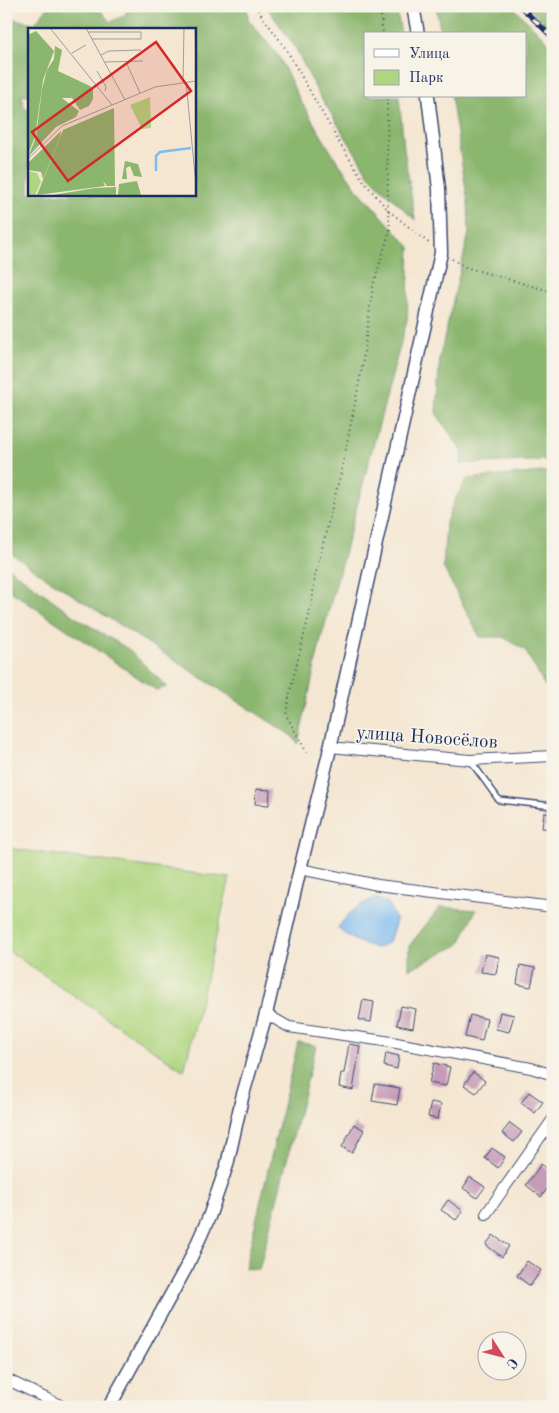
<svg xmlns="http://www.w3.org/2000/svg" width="559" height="1413" viewBox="0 0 559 1413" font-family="'Old Standard TT',serif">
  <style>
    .green { fill: #aed57f; stroke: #64826e }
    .forest { fill: #8ab66e; stroke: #527266; fill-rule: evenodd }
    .water { fill: #7ebbf1; stroke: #4c75a8 }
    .building { fill: #c59bb8 }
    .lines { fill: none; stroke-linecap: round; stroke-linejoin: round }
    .service-casing { stroke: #3c4a6f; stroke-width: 8 }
    .minor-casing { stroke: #3c4a6f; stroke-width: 12 }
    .tertiary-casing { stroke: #3c4a6f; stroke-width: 15 }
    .path { stroke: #3c4a6f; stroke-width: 2; stroke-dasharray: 1 4; stroke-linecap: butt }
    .service { stroke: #fff; stroke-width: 5 }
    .minor { stroke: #fff; stroke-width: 10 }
    .tertiary { stroke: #fff; stroke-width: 12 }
    .rail-casing { stroke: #1b2f5e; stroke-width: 5 }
    .rail { stroke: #f7f3e8; stroke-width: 3; stroke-dasharray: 9; stroke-linecap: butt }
    .labels { text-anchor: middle; stroke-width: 4; stroke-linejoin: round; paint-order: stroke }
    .street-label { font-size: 19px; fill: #1b2f5e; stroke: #f7f3e8 }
    .inset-river { fill: none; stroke: #7ebbf1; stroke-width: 2.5 }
    .inset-road { fill: none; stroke: #9d9da3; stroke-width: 1 }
    .view { fill: #d62828; fill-opacity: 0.15; stroke: #d62828; stroke-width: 2.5 }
    .inset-edge { fill: none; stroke: #1b2f5e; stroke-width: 2.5 }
  </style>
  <rect width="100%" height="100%" fill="#f7f3e8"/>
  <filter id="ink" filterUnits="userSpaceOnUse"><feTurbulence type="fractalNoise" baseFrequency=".02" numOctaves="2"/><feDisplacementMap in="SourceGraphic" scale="10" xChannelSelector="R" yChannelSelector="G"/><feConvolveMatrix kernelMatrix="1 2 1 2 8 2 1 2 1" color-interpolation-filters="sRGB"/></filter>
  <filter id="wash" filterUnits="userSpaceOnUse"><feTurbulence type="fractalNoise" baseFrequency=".0096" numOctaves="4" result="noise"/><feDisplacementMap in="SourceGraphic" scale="20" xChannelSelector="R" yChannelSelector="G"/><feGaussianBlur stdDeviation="1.12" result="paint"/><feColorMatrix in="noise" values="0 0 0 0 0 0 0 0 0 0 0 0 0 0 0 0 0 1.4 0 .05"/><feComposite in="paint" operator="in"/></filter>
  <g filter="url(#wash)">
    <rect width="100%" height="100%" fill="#f4e6d1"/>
    <!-- green -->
    <path class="green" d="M 6,848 L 230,878 L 184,1071 L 6,949 Z"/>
    <!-- forest -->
    <g class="forest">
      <path d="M 49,6 L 97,6 L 110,22 L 126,15 L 126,6 L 247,6 L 248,19 L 279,57 L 299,98 L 331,152 L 357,189 L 410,247 L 407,320 L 320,643 L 298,744 L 292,736 L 45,577 L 6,550 L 6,10 L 16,20 L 35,23 ZM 29,29 L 194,29 L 194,194 L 29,194 L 29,111 L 24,106 L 22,95 L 29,96 Z"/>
      <path d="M 266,6 L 396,6 L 401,34 L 365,34 L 365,96 L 399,96 L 404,149 L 415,220 L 371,178 L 317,91 L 295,47 Z"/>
      <path d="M 436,6 L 512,6 L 553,47 L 553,458 L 551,460 L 460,464 L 463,453 L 436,413 L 440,356 L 469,233 L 468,202 L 451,96 L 525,96 L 525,34 L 441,34 Z"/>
      <path d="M 527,6 L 553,6 L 553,32 Z"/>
      <path d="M 553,471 L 553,692 L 549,693 L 525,650 L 503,637 L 480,637 L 443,567 L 446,523 L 455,499 L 467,479 Z"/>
      <path d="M 6,566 L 80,620 L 128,649 L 167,687 L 156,690 L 6,588 Z"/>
      <path d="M 440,907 L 476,910 L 459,945 L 409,969 L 409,946 Z"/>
      <path d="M 298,1042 L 316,1046 L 259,1270 L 245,1268 Z"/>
    </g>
    <!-- water -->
    <path class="water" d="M 375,898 L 388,903 L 396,921 L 389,942 L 378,948 C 362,944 350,940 338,928 C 348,913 358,905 375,898 Z"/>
    <g id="blocks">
      <!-- building -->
      <g class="building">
        <path d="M 256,789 L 270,790 L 269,805 L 255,804 Z"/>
        <path d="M 544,813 L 553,814 L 553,829 L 542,828 Z"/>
        <path d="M 485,954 L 499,957 L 496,974 L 481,972 Z"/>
        <path d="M 520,965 L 535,968 L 531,987 L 517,984 Z"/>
        <path d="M 363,1000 L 374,1002 L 371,1022 L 359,1020 Z"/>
        <path d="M 401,1006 L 416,1009 L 413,1028 L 397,1025 Z"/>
        <path d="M 500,1012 L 514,1015 L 509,1032 L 496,1029 Z"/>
        <path d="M 470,1015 L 487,1019 L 482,1041 L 465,1037 Z"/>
        <path d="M 349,1044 L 360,1046 L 353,1090 L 339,1087 L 341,1073 L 344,1073 Z"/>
        <path d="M 386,1053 L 399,1056 L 397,1069 L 384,1066 Z"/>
        <path d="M 434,1063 L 450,1067 L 446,1086 L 429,1083 Z"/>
        <path d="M 473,1072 L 485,1081 L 476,1093 L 464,1085 Z"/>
        <path d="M 375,1084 L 400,1088 L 397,1105 L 372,1101 Z"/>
        <path d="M 529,1092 L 543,1102 L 535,1113 L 521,1103 Z"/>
        <path d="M 431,1102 L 441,1104 L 438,1119 L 428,1117 Z"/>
        <path d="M 510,1123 L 522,1132 L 514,1142 L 502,1133 Z"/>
        <path d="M 354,1124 L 364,1130 L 352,1153 L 342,1147 Z"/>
        <path d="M 492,1148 L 505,1157 L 498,1168 L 485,1158 Z"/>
        <path d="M 541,1164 L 553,1173 L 553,1181 L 541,1197 L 526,1185 Z"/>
        <path d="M 470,1177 L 485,1187 L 477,1198 L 463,1188 Z"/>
        <path d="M 448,1200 L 463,1211 L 456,1220 L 441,1210 Z"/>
        <path d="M 493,1235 L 509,1246 L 502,1257 L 486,1245 Z"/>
        <path d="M 527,1261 L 541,1270 L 530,1286 L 517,1276 Z"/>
      </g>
    </g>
  </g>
  <g filter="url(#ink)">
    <use href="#blocks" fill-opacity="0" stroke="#3c4a6f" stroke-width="1"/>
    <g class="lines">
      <!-- service casing -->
      <g class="service-casing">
        <path id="service" d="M 470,760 L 499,800 L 553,806"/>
      </g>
      <!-- minor casing -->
      <g class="minor-casing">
        <g id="minor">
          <path d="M 330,747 L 470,760 L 553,756"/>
          <path d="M 300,869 L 378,885 L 553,907"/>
          <path d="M 266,1014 L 289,1027 L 391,1042 L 531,1068 L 553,1075"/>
          <path d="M 486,1214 L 553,1119"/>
          <path d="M 6,1379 L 64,1407"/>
        </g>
      </g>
      <!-- tertiary casing -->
      <g class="tertiary-casing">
        <g id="tertiary">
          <path d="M 413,6 L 418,34"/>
          <path d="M 109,1407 L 188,1264 L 209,1217 L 227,1165 L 242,1098 L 266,1014 L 300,869 L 328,757 L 441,253 L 439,189 L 428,96"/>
        </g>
      </g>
      <!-- path -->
      <g class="path">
        <path d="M 255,6 L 286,49 L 340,144 L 365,183 L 388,210 L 430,244"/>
        <path d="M 380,6 L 383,34"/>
        <path d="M 452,259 L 465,267 L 553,292"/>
        <path d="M 307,753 L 286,715 L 290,691 L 312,603 L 315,576 L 342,468 L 362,368 L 373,286 L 390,230 L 388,210 L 387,96"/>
      </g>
      <!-- service -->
      <use href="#service" class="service"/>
      <!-- minor -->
      <use href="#minor" class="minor"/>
      <!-- tertiary -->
      <use href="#tertiary" class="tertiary"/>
      <!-- rail casing -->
      <g class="rail-casing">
        <path id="rail" d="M 520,6 L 553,38"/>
      </g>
      <!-- rail -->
      <use href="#rail" class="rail"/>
    </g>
  </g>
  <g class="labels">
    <!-- street labels -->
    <g class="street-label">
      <text transform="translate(427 736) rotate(4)" y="7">улица Новосёлов</text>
    </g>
  </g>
  <!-- overview -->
  <g transform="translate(28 28)">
    <rect width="168" height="168" fill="#f4e6d1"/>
    <path d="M 122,69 L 123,100 L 114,101 L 102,77 ZM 0,143 L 9,145 L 13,154 L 7,167 L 0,167 Z" fill="#aed57f"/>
    <path d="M 8,3 L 26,23 L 15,52 L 7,109 L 0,126 L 0,7 ZM 27,18 L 34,22 L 30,43 L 62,58 L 65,61 L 65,71 L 61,78 L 52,82 L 44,70 L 34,70 L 51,83 L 48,89 L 28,99 L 0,129 L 8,109 L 14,61 L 19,42 L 26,31 ZM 86,80 L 87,158 L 79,158 L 75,153 L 77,158 L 9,167 L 35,102 ZM 33,103 L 32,109 L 15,151 L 13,144 L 0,142 L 0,135 ZM 97,133 L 110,136 L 114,149 L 106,148 L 102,138 L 98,140 L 99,151 L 94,151 ZM 109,153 L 113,167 L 90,167 L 91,156 ZM 88,159 L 88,167 L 25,167 L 67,160 Z" fill="#8ab66e"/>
    <path class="inset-river" d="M 128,143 L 128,128 L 132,124 L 163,120"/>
    <path class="inset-road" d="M 22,0 L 84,77M 58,0 L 97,72M 167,0 L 168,30M 60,4 L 113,4 L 113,11 L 64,11M 44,25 L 58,17M 73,27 L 81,23 L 113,22M 77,34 L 115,33M 98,34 L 112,65M 69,43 L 78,59 L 77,63M 155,54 L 156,0M 158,54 L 168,157M 0,131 L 34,98 L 127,59 L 168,53"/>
    <path class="view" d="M 128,14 L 163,63 L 40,153 L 4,104 Z"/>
    <rect width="168" height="168" class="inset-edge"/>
  </g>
  <!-- margin -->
  <rect width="559" height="1413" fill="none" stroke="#f7f3e8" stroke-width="25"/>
  <!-- legend -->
  <rect x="364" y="32" width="162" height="65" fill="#f7f3e8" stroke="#9fa5b1"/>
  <rect x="374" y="49" width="25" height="8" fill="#ffffff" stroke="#9fa5b1"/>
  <text x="409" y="58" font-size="15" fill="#1b2f5e">Улица</text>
  <rect x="374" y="70" width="25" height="15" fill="#aed57f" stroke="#9fa5b1"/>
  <text x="409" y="82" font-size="15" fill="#1b2f5e">Парк</text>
  <!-- north arrow -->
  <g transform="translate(502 1356) rotate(126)"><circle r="24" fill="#f7f3e8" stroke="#9fa5b1"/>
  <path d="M0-4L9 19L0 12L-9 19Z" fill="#d1495b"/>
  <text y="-8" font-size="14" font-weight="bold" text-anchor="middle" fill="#1b2f5e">С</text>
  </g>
</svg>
